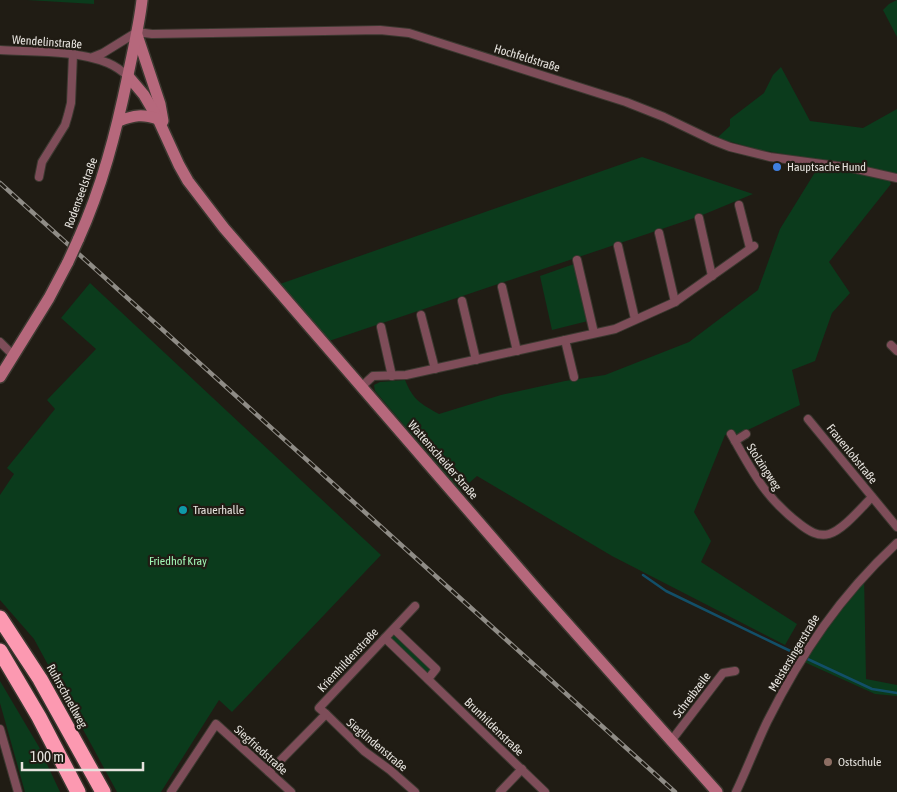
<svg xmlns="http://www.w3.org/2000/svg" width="897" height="792" viewBox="0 0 897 792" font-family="'Asap Condensed',sans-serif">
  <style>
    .green { fill: #0b3b1c }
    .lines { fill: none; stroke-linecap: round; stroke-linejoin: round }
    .stream { stroke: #124f68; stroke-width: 2.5 }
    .minor-casing { stroke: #3c3830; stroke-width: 10 }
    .secondary-casing { stroke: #3c3830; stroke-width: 14 }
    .motorway-casing { stroke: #3c3830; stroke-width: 18 }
    .minor { stroke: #7e4d59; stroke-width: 8 }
    .secondary { stroke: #b6687c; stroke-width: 11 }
    .motorway { stroke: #fc99b1; stroke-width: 15 }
    .rail-casing { stroke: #8f8c86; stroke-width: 4.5 }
    .rail { stroke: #201c14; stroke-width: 2.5; stroke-dasharray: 8; stroke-linecap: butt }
    .secondary-bridge-casing { stroke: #3c3830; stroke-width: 14; stroke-linecap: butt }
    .secondary-bridge { stroke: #b6687c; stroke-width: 11 }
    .shop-dot { fill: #3f7fe0; stroke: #201c14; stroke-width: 2 }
    .culture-dot { fill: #0f9aa8; stroke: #201c14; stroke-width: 2 }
    .education-dot { fill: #8d6e63; stroke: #201c14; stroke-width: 2 }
    .labels { text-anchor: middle; stroke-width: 4.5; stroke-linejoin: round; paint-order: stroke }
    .street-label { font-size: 12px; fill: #e6e3de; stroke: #201c14 }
    .poi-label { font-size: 12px; fill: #e6e3de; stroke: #201c14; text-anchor: start }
    .park-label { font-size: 12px; fill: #a1f5b5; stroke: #201c14 }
  </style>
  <rect width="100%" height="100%" fill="#201c14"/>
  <!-- green -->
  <g class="green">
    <path d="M 27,0 L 94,0 L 94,4 Z"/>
    <path d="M 897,0 L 897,37 L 883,10 L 889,4 Z"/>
    <path d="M 781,67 L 810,121 L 863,128 L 897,109 L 897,177 L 854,166 L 760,150 L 717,138 L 730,126 L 730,119 L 764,93 L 773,75 Z"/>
    <path d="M 642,157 L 753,194 L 700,216 L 647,234 L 329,341 L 280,284 Z"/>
    <path d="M 817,169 L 887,175 L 891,184 L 829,262 L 850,293 L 832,313 L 815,361 L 792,370 L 800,405 L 737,435 L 725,435 L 694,512 L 711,541 L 701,562 L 797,624 L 785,645 L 612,556 L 477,476 L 460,491 L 375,391 L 374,385 L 380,382 L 405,380 C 413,400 421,404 439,414 L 501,395 L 565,381 L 605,375 L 689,342 L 758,290 L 780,229 Z"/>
    <path d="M 574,264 L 588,321 L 552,330 L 540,276 Z"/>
    <path d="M 90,283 L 381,555 L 232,712 L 219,700 L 161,792 L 117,792 L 34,639 L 0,600 L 0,495 L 14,474 L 7,468 L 55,409 L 47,400 L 96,349 L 61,318 Z"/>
    <path d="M 864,575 L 866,679 L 897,685 L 897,696 L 875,694 L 802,661 Z"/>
    <path d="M 394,629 L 435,670 L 427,678 L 386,638 Z"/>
    <path d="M 0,681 L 39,747 L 60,792 L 25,792 L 0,703 Z"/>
  </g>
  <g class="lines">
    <!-- stream -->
    <path class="stream" d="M 643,575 L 666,591 L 784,648 L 872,689 L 897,693"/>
    <!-- minor casing -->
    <g class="minor-casing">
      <g id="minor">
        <path d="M 0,50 C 34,52 76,50 108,63 C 115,66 122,71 128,76"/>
        <path d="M 93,57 L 103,53 L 137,32 L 152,34 L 380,30 L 409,33 L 626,102 L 664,117 L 712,140 L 730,147 L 770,157 L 852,168 L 897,178"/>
        <path d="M 39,177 L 42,162 L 65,125 L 68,115 L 71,103 L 73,54"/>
        <path d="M 739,205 L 750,248"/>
        <path d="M 699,218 L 712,276"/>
        <path d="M 659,233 L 675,302"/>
        <path d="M 618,246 L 635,319"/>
        <path d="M 577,260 L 594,333"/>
        <path d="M 502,287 L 517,351"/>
        <path d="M 462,301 L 476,360"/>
        <path d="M 421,315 L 435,369"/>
        <path d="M 381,327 L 392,376"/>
        <path d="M 565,340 L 574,377"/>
        <path d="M 0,342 L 13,355"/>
        <path d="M 891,345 L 897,351"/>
        <path d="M 361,387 L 373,376 L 406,375 L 615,329 L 675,302 L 754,246"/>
        <path d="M 808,419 L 897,527"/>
        <path d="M 731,434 C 753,472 764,497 801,525 C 809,531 818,537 829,534 C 843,530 861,508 872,497"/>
        <path d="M 735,441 L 746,434"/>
        <path d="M 394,629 L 436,669 L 428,679"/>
        <path d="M 385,638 L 545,792"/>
        <path d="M 326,714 L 364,751 L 390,770 L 415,792"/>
        <path d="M 0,729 L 18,792"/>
        <path d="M 671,741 L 723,673 L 735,671"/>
        <path d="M 269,772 L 326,714 L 319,708 L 415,606"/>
        <path d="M 171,792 L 216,724 L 291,792"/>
        <path d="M 500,792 L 522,769"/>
        <path d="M 736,792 C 747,769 756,745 767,722 C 802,652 840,596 897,543"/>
      </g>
    </g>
    <!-- secondary casing -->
    <g class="secondary-casing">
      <g id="secondary">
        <path d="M 137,35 L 160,104 L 163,121"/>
        <path d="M 128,76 L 144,95 L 158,119 L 179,165 L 188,181 L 224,228 L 540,593 L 717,792"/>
        <path d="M 119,121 C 134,115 143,114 158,119"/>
        <path d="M 78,240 C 102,187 116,133 128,75 C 133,50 139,26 142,0"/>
        <path d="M 0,377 L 49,298 L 68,262"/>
      </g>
    </g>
    <!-- motorway casing -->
    <g class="motorway-casing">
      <g id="motorway">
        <path d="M 0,618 L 40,679 L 103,792"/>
        <path d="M 0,651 L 39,717 L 78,792"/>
      </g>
    </g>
    <!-- minor -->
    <use href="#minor" class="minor"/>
    <!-- secondary -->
    <use href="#secondary" class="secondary"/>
    <!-- motorway -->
    <use href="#motorway" class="motorway"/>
    <!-- rail casing -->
    <g class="rail-casing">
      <path id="rail" d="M 0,183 L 675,792"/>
    </g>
    <!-- rail -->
    <use href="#rail" class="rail"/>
    <!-- secondary-bridge casing -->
    <g class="secondary-bridge-casing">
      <path id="secondary-bridge" d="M 68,262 L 78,240"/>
    </g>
    <!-- secondary-bridge -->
    <use href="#secondary-bridge" class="secondary-bridge"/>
  </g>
  <!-- markers -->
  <circle class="shop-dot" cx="777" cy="167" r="5"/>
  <circle class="culture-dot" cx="183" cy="510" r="5"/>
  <circle class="education-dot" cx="828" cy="762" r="5"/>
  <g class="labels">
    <!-- street labels -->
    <g class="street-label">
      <text transform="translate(47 42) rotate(4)" y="4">Wendelinstraße</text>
      <text transform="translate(527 58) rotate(17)" y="4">Hochfeldstraße</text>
      <text transform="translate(81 193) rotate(-70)" y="4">Rodenseelstraße</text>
      <text transform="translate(852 454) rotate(51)" y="4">Frauenlobstraße</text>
      <text transform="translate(443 460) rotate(49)" y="4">Wattenscheider Straße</text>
      <text transform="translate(764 467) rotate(57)" y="4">Stolzingweg</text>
      <text transform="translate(794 653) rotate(-59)" y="4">Meistersingerstraße</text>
      <text transform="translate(348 660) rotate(-47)" y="4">Kriemhildenstraße</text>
      <text transform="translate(692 695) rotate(-53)" y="4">Schreibzeile</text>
      <text transform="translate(67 696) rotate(61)" y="4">Ruhrschnellweg</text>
      <text transform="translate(494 727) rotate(44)" y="4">Brunhildenstraße</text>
      <text transform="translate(377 745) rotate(40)" y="4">Sieglindenstraße</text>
      <text transform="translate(261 750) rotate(42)" y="4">Siegfriedstraße</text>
    </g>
    <!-- poi labels -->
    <g class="poi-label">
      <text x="787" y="171">Hauptsache Hund</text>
      <text x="193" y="514">Trauerhalle</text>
      <text x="838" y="766">Ostschule</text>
    </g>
    <!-- park labels -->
    <g class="park-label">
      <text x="178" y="565">Friedhof Kray</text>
    </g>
  </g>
  <!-- scale -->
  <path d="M22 762v8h121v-8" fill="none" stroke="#e6e3de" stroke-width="2.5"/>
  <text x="30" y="762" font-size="15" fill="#e6e3de" stroke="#201c14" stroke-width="4" paint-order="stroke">100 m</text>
</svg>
